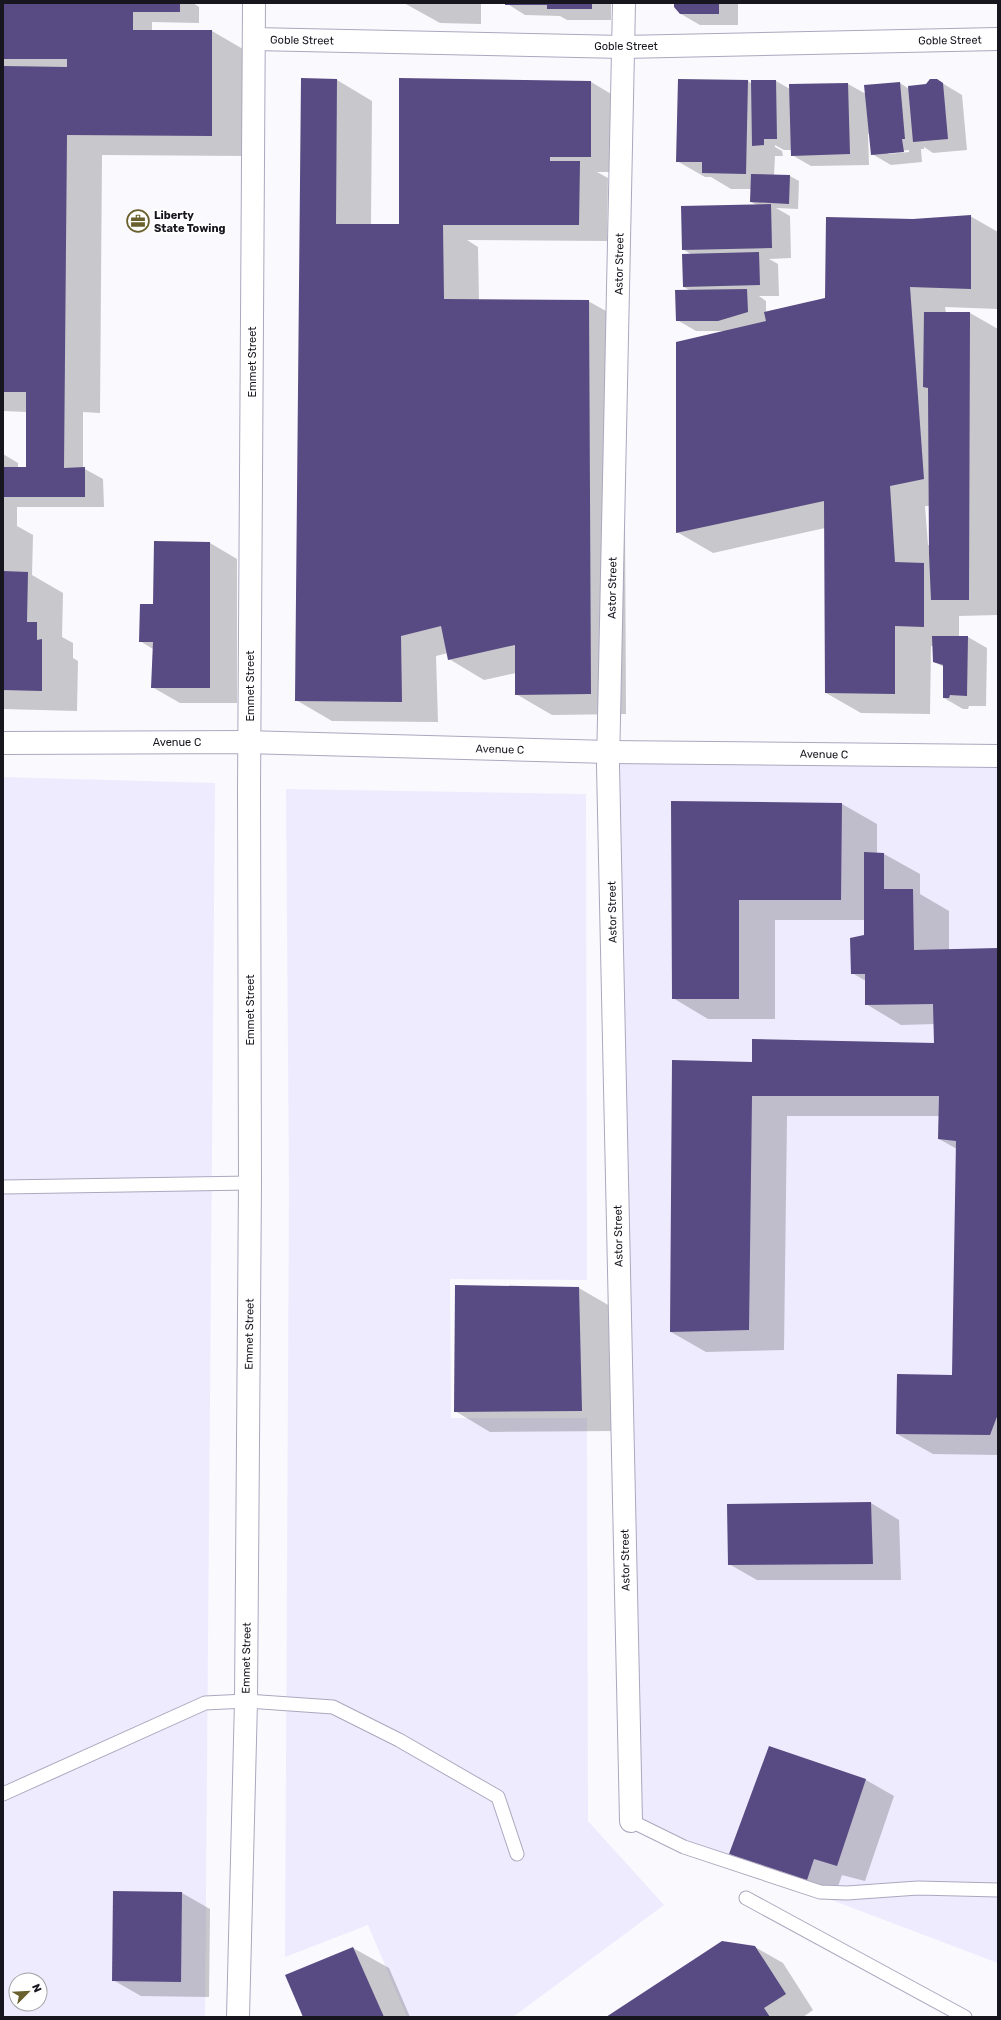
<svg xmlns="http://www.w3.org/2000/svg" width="1001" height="2020" viewBox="0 0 1001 2020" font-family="Rubik,sans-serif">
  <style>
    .built { fill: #efebfe; fill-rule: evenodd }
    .shadow { fill: #0003; fill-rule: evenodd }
    .building { fill: #584a82 }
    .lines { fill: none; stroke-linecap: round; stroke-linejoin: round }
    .service-casing { stroke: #aca7be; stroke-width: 15 }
    .minor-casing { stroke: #aca7be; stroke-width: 24 }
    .service { stroke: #fff; stroke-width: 13 }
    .minor { stroke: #fff; stroke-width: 22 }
    .labels { text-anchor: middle; stroke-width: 4; stroke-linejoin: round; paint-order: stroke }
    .street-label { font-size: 11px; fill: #17151d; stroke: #fff }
    .poi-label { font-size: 11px; font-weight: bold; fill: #17151d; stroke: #fff; text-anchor: start }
  </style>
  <rect width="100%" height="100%" fill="#faf9fe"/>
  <!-- built -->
  <g class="built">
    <path d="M 609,752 L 998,756 L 998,1963 L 622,1821 Z"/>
    <path d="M 3,777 L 215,783 L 205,2017 L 3,2017 ZM 16,1980 L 40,1980 L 40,2004 L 16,2004 Z"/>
    <path d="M 286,789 L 586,794 L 587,1280 L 450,1279 L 451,1418 L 587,1418 L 588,1821 L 664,1905 L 513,2017 L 407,2017 L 368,1925 L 285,1957 L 289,1189 Z"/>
  </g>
  <!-- shadow -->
  <g class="shadow">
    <path d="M 3,3 L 193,3 L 199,7 L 199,23 L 152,22 L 152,31 L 212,31 L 248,52 L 247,156 L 102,155 L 100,413 L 83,412 L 83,468 L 103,479 L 104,507 L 17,507 L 17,526 L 33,535 L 32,575 L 63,593 L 62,637 L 73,643 L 73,658 L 78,661 L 77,711 L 3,709 L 3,454 L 18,463 L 18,468 L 27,468 L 27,412 L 3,411 Z"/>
    <path d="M 404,3 L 481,3 L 481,24 L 440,23 Z"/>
    <path d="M 506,3 L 611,3 L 611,20 L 567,20 L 560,16 L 525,15 Z"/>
    <path d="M 675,3 L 738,3 L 738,25 L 700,25 L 681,14 Z"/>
    <path d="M 337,80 L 372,101 L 371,225 L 403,226 L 591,82 L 618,98 L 619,172 L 597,172 L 608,178 L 607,241 L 467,240 L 478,247 L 479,300 L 588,301 L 624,321 L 626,714 L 552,715 L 516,694 L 516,673 L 484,680 L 449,659 L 448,653 L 436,656 L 438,722 L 332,721 L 296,700 Z"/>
    <path d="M 937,80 L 962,95 L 967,150 L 933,153 L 924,147 L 924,149 L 921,149 L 922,162 L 891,165 L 872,154 L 870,134 L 868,134 L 869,165 L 811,166 L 792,155 L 792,150 L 784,150 L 775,145 L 775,147 L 782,151 L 783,156 L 775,156 L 774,176 L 790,176 L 799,181 L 798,209 L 776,208 L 790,216 L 791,258 L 769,259 L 778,264 L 779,296 L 759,296 L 766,301 L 766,312 L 826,299 L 913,220 L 970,216 L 998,232 L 998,309 L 945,307 L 946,313 L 970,313 L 998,329 L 997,615 L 959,616 L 959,637 L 968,637 L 987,648 L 986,706 L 969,706 L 968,709 L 963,709 L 944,698 L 944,667 L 934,662 L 933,646 L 931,646 L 930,714 L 861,713 L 826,693 L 825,528 L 713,553 L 677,532 L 724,331 L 696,331 L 677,320 L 691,291 L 684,287 L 692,255 L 683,249 L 757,205 L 751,202 L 752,189 L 731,189 L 711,177 L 705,177 L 677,161 L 748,81 L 752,84 L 776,81 L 790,89 L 790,85 L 848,84 L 866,94 L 900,83 L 909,89 L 927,85 ZM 909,150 L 909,152 L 888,154 L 888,152 ZM 925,506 L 929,506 L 929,545 L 928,545 Z"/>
    <path d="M 210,543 L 237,559 L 237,703 L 180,703 L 152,687 L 153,649 L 140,641 L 154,605 Z"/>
    <path d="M 672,802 L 842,804 L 877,824 L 877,853 L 884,854 L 920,874 L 920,894 L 949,911 L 949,950 L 998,949 L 998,1455 L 933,1454 L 897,1434 L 953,1376 L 957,1149 L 939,1139 L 940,1116 L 787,1116 L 784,1350 L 706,1352 L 671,1332 L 753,1063 L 935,1044 L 935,1024 L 901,1025 L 866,1004 L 866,981 L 852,973 L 865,936 L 865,920 L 775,920 L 775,1019 L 708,1019 L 673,998 Z"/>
    <path d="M 456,1286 L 579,1288 L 615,1309 L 617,1431 L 490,1432 L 455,1411 Z"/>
    <path d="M 871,1503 L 899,1520 L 901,1580 L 757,1580 L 729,1564 L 728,1505 Z"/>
    <path d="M 770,1747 L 866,1780 L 894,1796 L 865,1881 L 842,1875 L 835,1895 L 758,1870 L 731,1854 Z"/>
    <path d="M 182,1893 L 210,1909 L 209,1997 L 141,1996 L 113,1980 Z"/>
    <path d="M 755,1947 L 783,1963 L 813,2010 L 803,2017 L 608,2017 Z"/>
    <path d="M 353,1948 L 389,1968 L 410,2017 L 304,2017 Z"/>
  </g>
  <!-- building -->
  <g class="building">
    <path d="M 3,3 L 180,3 L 180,12 L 133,12 L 133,30 L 212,30 L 212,136 L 67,135 L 64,468 L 85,467 L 85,497 L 3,497 L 3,467 L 26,467 L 26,392 L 3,392 L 3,66 L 67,67 L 67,59 L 3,59 Z"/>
    <path d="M 505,3 L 592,3 L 592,9 L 547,9 L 547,5 L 505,5 Z"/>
    <path d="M 674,3 L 719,3 L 719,14 L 680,14 L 674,7 Z"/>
    <path d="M 301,78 L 337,79 L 336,224 L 399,224 L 399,78 L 591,81 L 591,157 L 550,157 L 550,161 L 580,161 L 579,225 L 443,225 L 444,299 L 589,300 L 591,694 L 515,695 L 515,645 L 448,660 L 441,626 L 401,636 L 402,702 L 295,701 Z"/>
    <path d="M 678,79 L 748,80 L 746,174 L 702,173 L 702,162 L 676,162 Z"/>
    <path d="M 930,79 L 937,79 L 943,83 L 948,139 L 913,142 L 908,86 L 926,84 Z"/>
    <path d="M 751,80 L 776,80 L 777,139 L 764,139 L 764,145 L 752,146 Z"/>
    <path d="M 900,82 L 905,139 L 902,139 L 904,152 L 871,155 L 864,85 Z"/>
    <path d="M 848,83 L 850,154 L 791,156 L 789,84 Z"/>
    <path d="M 751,174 L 790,175 L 789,204 L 750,202 Z"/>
    <path d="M 771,204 L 772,248 L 682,250 L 681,206 Z"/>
    <path d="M 971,215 L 971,289 L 910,287 L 924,479 L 890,486 L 895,562 L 924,563 L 924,627 L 895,626 L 895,694 L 825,693 L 824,501 L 676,533 L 676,342 L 766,321 L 764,312 L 825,298 L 826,217 L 913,219 Z"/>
    <path d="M 759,252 L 760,285 L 683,287 L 682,254 Z"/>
    <path d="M 747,289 L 748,312 L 718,321 L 676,321 L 675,290 Z"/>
    <path d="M 924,312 L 970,312 L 969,600 L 931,600 L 929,554 L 928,388 L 923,387 Z"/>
    <path d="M 154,541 L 210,542 L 210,688 L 151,688 L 153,642 L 139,642 L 140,604 L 153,604 Z"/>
    <path d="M 3,571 L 28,572 L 27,622 L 37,622 L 37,640 L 42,639 L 42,691 L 3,690 Z"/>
    <path d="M 932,636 L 968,636 L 967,696 L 950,695 L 949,698 L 943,698 L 943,665 L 933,662 Z"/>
    <path d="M 671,801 L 842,803 L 841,900 L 739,900 L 739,999 L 672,999 Z"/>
    <path d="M 864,852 L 884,853 L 884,889 L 913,889 L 914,950 L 998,948 L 998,1414 L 990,1435 L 896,1434 L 897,1374 L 952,1375 L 956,1141 L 938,1139 L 939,1096 L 752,1096 L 749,1330 L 670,1332 L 672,1060 L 752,1062 L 752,1039 L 934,1043 L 933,1004 L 865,1005 L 865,974 L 851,974 L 850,938 L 864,935 Z"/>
    <path d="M 455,1285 L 579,1287 L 582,1411 L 454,1412 Z"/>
    <path d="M 871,1502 L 873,1564 L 728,1565 L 727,1504 Z"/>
    <path d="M 769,1746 L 866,1779 L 837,1866 L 814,1859 L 807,1880 L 729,1854 Z"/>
    <path d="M 113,1891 L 182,1892 L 181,1982 L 112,1981 Z"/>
    <path d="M 722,1941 L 755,1946 L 786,1994 L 764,2008 L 770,2017 L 606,2017 Z"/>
    <path d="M 353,1947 L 384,2017 L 303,2017 L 285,1975 Z"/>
  </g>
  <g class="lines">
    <!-- service casing -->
    <g class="service-casing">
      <g id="service">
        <path d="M 3,1187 L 250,1183"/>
        <path d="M 3,1794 L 205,1703 L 246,1701 L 333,1707 L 399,1740 L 498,1797 L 517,1854"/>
        <path d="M 631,1821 L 684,1847 L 820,1892 L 847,1893 L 918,1888 L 998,1890"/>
        <path d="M 746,1898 L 965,2017"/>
      </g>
    </g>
    <!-- minor casing -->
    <g class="minor-casing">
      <g id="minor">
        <path d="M 624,3 L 608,766 L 631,1821"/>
        <path d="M 254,39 L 623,47 L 998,39"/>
        <path d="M 3,743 L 249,742 L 609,752 L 998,756"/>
        <path d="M 238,2017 L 246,1701 L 250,1183 L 249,791 L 254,3"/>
      </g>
    </g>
    <!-- service -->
    <use href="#service" class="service"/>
    <!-- minor -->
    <use href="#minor" class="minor"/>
  </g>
  <!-- icons -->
  <defs>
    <g id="office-ring" transform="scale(1.15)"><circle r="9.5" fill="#fff" stroke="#69602d" stroke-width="1.5"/><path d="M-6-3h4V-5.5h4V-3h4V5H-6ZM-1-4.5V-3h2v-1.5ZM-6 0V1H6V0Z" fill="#69602d"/></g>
  </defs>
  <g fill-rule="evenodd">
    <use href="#office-ring" x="138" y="221"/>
  </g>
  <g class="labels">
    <!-- street labels -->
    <g class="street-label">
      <text transform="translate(302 40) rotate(1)" y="4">Goble Street</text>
      <text transform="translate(950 40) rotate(-1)" y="4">Goble Street</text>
      <text x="626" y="50">Goble Street</text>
      <text transform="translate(619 264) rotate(-89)" y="4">Astor Street</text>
      <text transform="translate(252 362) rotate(-90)" y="4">Emmet Street</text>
      <text transform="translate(612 588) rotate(-89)" y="4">Astor Street</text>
      <text transform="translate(250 686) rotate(-90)" y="4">Emmet Street</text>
      <text x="177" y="746">Avenue C</text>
      <text transform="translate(500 749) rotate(2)" y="4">Avenue C</text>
      <text transform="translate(824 754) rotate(1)" y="4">Avenue C</text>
      <text transform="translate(612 912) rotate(-91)" y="4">Astor Street</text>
      <text transform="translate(250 1010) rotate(-90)" y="4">Emmet Street</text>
      <text transform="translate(618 1236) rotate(-91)" y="4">Astor Street</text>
      <text transform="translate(249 1334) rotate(-89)" y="4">Emmet Street</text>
      <text transform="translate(625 1560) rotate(-91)" y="4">Astor Street</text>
      <text transform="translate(246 1658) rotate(-89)" y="4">Emmet Street</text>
    </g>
    <!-- poi labels -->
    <g class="poi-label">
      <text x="154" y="219">Liberty<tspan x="154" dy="13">State Towing</tspan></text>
    </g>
  </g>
  <!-- border -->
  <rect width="1001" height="2020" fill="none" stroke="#17151d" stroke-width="8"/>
  <!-- north arrow -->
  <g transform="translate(28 1992) rotate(66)"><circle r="19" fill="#ffffff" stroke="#a2a1a5"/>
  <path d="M0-3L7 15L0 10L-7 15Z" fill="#69602d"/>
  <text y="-6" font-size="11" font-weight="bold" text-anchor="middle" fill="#17151d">N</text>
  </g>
</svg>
